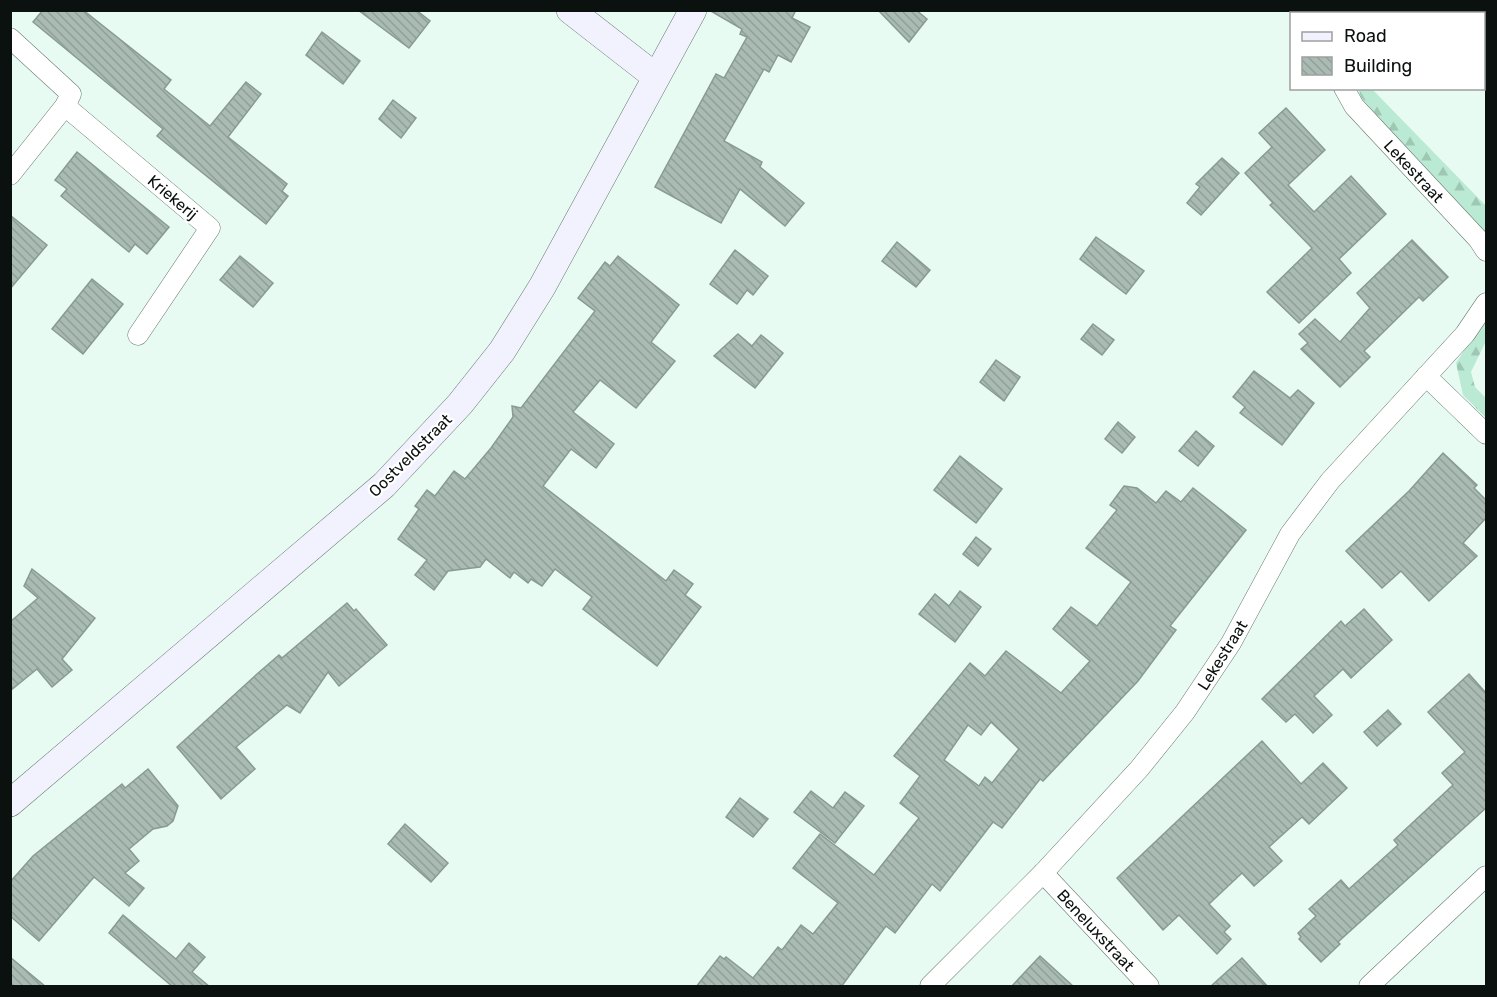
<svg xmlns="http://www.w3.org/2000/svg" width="1497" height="997" viewBox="0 0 1497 997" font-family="Rubik,sans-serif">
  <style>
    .forest { fill: url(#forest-firs) }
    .building { fill: url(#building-back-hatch); stroke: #899a92; stroke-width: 1.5; fill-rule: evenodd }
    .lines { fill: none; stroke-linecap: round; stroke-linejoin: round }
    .street-casing { stroke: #687970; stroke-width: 21 }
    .secondary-casing { stroke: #687970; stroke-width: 28 }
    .street { stroke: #fff; stroke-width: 20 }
    .secondary { stroke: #f2f2fe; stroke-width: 27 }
    .labels { text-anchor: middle; stroke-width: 4.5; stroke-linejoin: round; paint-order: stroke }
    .street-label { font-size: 16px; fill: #0b110e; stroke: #fff }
  </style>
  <defs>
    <pattern id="forest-firs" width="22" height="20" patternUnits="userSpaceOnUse" patternTransform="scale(1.5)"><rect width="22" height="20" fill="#baead3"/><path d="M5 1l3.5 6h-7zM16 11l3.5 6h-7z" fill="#9fc8b4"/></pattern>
    <pattern id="building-back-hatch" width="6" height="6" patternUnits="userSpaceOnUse" patternTransform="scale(1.5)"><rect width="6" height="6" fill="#a9bbb2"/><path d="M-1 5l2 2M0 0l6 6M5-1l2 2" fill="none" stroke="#90a098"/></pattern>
  </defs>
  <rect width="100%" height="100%" fill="#e8fbf2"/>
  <!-- forest -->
  <g class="forest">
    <path d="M 1358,89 L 1372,89 L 1486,206 L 1486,234 L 1392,133 L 1361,97 Z"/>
    <path d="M 1486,317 L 1486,341 L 1471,372 L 1475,387 L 1486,398 L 1486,418 L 1463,395 L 1456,363 Z"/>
  </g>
  <!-- building -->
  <g class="building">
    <path d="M 43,10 L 83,10 L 171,80 L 164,89 L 210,126 L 246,82 L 261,94 L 228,137 L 287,184 L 282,191 L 288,196 L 266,224 L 157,136 L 163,129 L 33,22 Z"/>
    <path d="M 358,10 L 416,10 L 430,21 L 409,48 Z"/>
    <path d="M 709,10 L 796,10 L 792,18 L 810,27 L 791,62 L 778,55 L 769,72 L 764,69 L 724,141 L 762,162 L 760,167 L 804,203 L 785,226 L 740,189 L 721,223 L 655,187 L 716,74 L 724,78 L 747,37 L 740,34 L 742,29 Z"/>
    <path d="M 878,10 L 916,10 L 927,19 L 909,42 Z"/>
    <path d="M 322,32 L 360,61 L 343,84 L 306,55 Z"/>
    <path d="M 393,100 L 416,118 L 401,138 L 379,119 Z"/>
    <path d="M 1286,108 L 1325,150 L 1288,185 L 1314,212 L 1351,176 L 1386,214 L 1339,259 L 1351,273 L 1299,323 L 1267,292 L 1312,248 L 1270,205 L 1273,203 L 1245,173 L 1272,147 L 1259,133 Z"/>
    <path d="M 77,152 L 169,227 L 147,254 L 135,244 L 129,252 L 61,196 L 67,189 L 55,180 Z"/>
    <path d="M 1222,158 L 1239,173 L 1201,215 L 1187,203 L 1200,187 L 1196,184 Z"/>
    <path d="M 10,215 L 47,245 L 10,289 Z"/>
    <path d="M 1096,237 L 1144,271 L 1126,294 L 1080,259 Z"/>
    <path d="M 1412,240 L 1448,277 L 1423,301 L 1419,297 L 1364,351 L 1370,357 L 1340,387 L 1301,349 L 1308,343 L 1299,334 L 1315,319 L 1340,342 L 1370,308 L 1357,293 Z"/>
    <path d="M 897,242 L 930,270 L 916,287 L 882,261 Z"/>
    <path d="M 735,250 L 768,276 L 753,295 L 747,290 L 737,304 L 710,284 Z"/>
    <path d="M 240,256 L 273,283 L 253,307 L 220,280 Z"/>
    <path d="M 618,256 L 679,305 L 651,342 L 675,361 L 636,408 L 600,380 L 573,412 L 614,444 L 596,468 L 571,449 L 543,486 L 666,581 L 674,570 L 693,584 L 685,595 L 701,607 L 657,666 L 583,609 L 592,597 L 555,569 L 542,586 L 531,579 L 528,583 L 514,572 L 510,578 L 486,559 L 480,567 L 448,571 L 434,590 L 415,575 L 427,560 L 398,539 L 419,509 L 415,506 L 427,490 L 435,496 L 454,471 L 465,479 L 491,448 L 513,417 L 512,406 L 521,408 L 595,311 L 578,298 L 605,262 L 610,266 Z"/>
    <path d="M 92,279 L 123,304 L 83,354 L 52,329 Z"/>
    <path d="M 1093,324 L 1114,340 L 1102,355 L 1081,339 Z"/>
    <path d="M 738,334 L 752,346 L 761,335 L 783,353 L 755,388 L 714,356 Z"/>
    <path d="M 996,360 L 1020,377 L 1004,401 L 980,382 Z"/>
    <path d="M 1254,371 L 1290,398 L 1298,390 L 1314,403 L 1282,445 L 1240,413 L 1245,407 L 1233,397 Z"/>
    <path d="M 1118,422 L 1135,437 L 1122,453 L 1105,439 Z"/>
    <path d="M 1196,431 L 1214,446 L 1198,466 L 1179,451 Z"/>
    <path d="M 1443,453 L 1477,485 L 1474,488 L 1486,500 L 1486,518 L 1463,543 L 1477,556 L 1429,601 L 1401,571 L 1382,588 L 1346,551 L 1409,491 Z"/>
    <path d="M 960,456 L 1002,489 L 976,523 L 934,490 Z"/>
    <path d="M 1124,486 L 1137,488 L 1156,503 L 1166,491 L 1181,502 L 1193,488 L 1246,530 L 1170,626 L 1176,630 L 1138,681 L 1043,781 L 1040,779 L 1002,828 L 993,822 L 940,891 L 932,884 L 895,933 L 886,926 L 841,987 L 696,987 L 720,956 L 724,959 L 726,957 L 753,978 L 778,947 L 782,950 L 801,925 L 813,934 L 838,903 L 793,868 L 820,834 L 874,875 L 919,818 L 900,803 L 920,776 L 894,756 L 970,663 L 985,676 L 1006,651 L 1061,693 L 1090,661 L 1053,629 L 1071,607 L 1097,626 L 1131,582 L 1086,548 L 1117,510 L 1110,505 ZM 991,722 L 1019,749 L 992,783 L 985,777 L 979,786 L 944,760 L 968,725 L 981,735 Z"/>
    <path d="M 976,537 L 991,549 L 978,566 L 963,554 Z"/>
    <path d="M 32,569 L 95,618 L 62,659 L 72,670 L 52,687 L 37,669 L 10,691 L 10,622 L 38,598 L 24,586 Z"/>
    <path d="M 960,591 L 981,607 L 955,642 L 919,614 L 935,594 L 949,606 Z"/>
    <path d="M 347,603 L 354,611 L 356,609 L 387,645 L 339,686 L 328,672 L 300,713 L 287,705 L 236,747 L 255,769 L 221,799 L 177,747 L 257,674 L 279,655 L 282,658 Z"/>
    <path d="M 1364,609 L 1392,640 L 1351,678 L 1343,669 L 1314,696 L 1332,715 L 1313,733 L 1295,714 L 1286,722 L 1262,699 L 1341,621 L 1345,626 Z"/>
    <path d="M 1469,674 L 1486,693 L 1486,808 L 1338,942 L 1340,944 L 1321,962 L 1299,939 L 1301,937 L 1298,933 L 1316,916 L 1309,909 L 1341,880 L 1349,889 L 1398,845 L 1394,840 L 1453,785 L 1442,773 L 1465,752 L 1428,712 Z"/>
    <path d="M 1388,710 L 1401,724 L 1377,746 L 1364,732 Z"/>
    <path d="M 1262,741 L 1301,784 L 1323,763 L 1347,788 L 1309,824 L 1302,817 L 1269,847 L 1282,861 L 1254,886 L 1242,873 L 1209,904 L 1230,926 L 1224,932 L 1231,939 L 1217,954 L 1179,915 L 1163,930 L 1117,878 Z"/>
    <path d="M 148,769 L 178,806 L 173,821 L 167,826 L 153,829 L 129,849 L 139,861 L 125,873 L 144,888 L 129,906 L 94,877 L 39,941 L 10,916 L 10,882 L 33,856 L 122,784 L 125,788 Z"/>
    <path d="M 811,791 L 833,808 L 845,792 L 864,806 L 835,843 L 794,812 Z"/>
    <path d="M 740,798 L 768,819 L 753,837 L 726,817 Z"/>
    <path d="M 405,824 L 448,863 L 431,882 L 388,844 Z"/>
    <path d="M 123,915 L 176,959 L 189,943 L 205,957 L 192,972 L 210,987 L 173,987 L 109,933 Z"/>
    <path d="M 1040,956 L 1074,987 L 1011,987 Z"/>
    <path d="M 10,957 L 46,987 L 10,987 Z"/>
    <path d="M 1242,958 L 1268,987 L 1210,987 Z"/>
  </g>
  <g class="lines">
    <!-- street casing -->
    <g class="street-casing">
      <g id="street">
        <path d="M 1376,14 L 1379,10"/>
        <path d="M 10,38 L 71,94 L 65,106 L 10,175"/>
        <path d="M 1344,88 L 1354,106 L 1478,239 L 1486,251"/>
        <path d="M 65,106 L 210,228 L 138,335"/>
        <path d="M 1426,376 L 1486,434"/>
        <path d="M 1043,873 L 1149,986"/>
        <path d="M 930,986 L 1043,873 L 1139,769 L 1185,712 L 1231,643 L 1290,534 L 1330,481 L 1465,334 L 1486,303"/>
        <path d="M 1369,986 L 1486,876"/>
      </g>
    </g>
    <!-- secondary casing -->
    <g class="secondary-casing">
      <g id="secondary">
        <path d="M 570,10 L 656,77"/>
        <path d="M 10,803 L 384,485 L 460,404 L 502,351 L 542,287 L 693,10"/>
      </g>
    </g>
    <!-- street -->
    <use href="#street" class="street"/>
    <!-- secondary -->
    <use href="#secondary" class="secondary"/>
  </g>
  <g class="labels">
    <!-- street labels -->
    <g class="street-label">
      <text transform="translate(1414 171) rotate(47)" y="6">Lekestraat</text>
      <text transform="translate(173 197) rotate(40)" y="6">Kriekerij</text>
      <text transform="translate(410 455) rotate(-45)" y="6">Oostveldstraat</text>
      <text transform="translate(1222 655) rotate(-58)" y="6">Lekestraat</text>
      <text transform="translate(1096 930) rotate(47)" y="6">Beneluxstraat</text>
    </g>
  </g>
  <!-- border -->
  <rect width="1497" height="997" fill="none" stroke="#0b110e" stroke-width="24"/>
  <!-- legend -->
  <rect x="1290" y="12" width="195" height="78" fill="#ffffff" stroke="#9da09f" stroke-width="1.5"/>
  <rect x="1302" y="32" width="30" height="9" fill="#f2f2fe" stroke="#9da09f" stroke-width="1.5"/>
  <text x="1344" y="42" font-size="18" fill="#0b110e">Road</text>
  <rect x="1302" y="57" width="30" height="18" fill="url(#building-back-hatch)" stroke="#9da09f" stroke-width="1.5"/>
  <text x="1344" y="72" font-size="18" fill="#0b110e">Building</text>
</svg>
